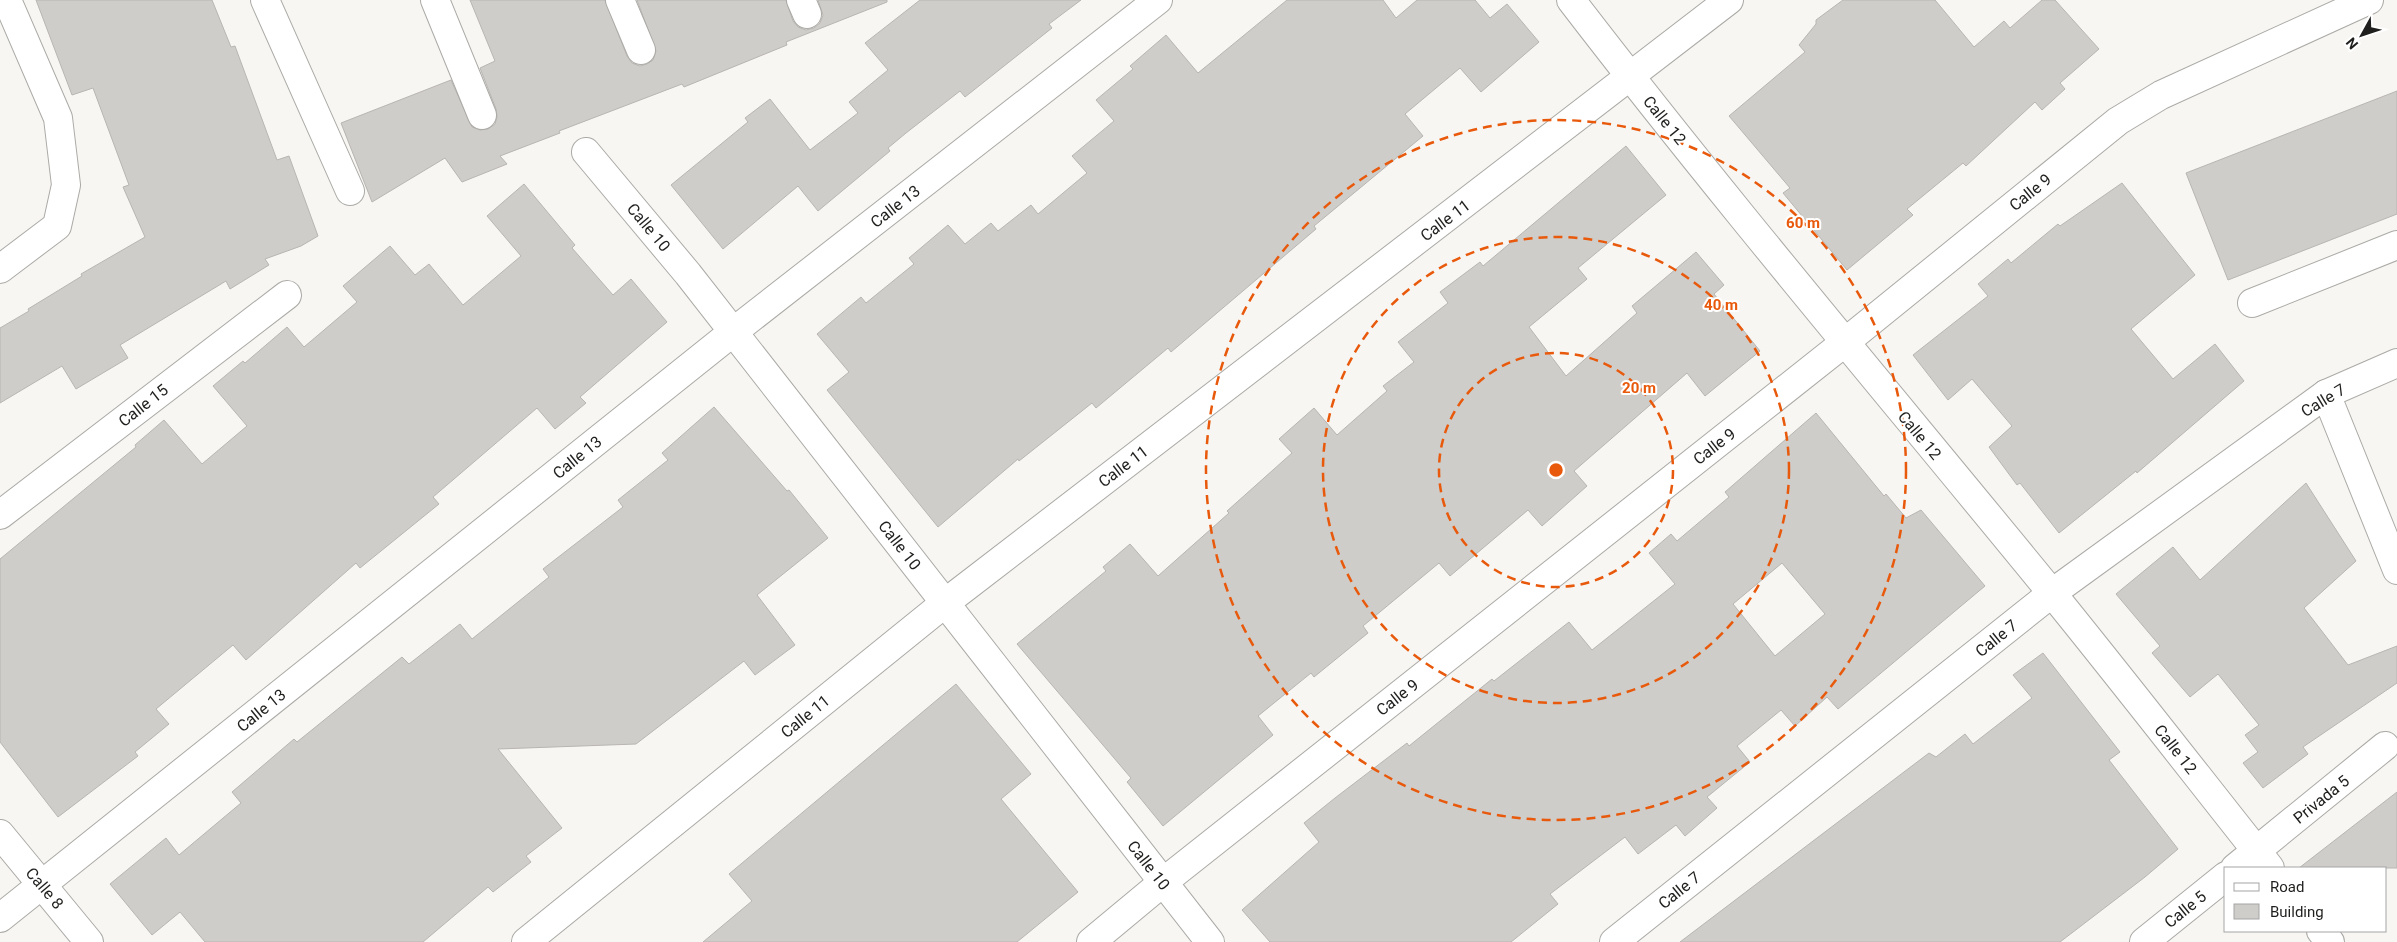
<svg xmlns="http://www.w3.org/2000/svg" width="2397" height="942" viewBox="0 0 2397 942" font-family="Roboto,sans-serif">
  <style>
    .building { fill: #cfcdc9; stroke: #b8b5b2; fill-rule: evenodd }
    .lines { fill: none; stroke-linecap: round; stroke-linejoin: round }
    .minor-casing { stroke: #abaaa6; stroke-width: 30 }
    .minor { stroke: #fff; stroke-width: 28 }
    .ring { fill: none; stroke: #e8590c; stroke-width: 2.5; stroke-dasharray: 9 6 }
    .labels { text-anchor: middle; stroke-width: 4; stroke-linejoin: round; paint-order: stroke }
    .street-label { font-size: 16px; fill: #1f1f1d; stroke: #fff }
    .centre { fill: #e8590c; stroke: #fff; stroke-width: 2.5 }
    .ring-label { font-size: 15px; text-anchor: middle; font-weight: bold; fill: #e8590c; stroke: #fff; stroke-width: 4; stroke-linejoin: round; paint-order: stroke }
  </style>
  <rect width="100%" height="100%" fill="#f7f6f2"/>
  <!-- building -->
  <g class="building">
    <path d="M 36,0 L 212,0 L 231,47 L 235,46 L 277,160 L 289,156 L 318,236 L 301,246 L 265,259 L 269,265 L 230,289 L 226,281 L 120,345 L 128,358 L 76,389 L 62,366 L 0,403 L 0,328 L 29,311 L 28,309 L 82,276 L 81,274 L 145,237 L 123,187 L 129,185 L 93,88 L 72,95 Z"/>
    <path d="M 470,0 L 605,0 L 627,56 L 632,63 L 640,66 L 647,64 L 653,60 L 656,51 L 637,0 L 786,0 L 793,21 L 798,27 L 806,30 L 814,28 L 820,23 L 823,15 L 818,0 L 887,0 L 887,2 L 786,42 L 787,45 L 684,87 L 682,84 L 559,131 L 560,133 L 500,156 L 507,164 L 462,182 L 445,158 L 372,202 L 341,123 L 451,80 L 472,127 L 480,130 L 488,129 L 495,124 L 497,117 L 496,109 L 480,68 L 495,61 Z"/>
    <path d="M 920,0 L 1081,0 L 1049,24 L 1052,28 L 965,97 L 960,91 L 906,133 L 888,148 L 890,151 L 818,211 L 798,186 L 723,249 L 671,185 L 748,122 L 745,118 L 770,99 L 810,150 L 858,113 L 849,102 L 888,70 L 865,43 Z"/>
    <path d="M 1287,0 L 1383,0 L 1396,18 L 1417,0 L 1475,0 L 1490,18 L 1507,4 L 1539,42 L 1481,92 L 1460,68 L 1405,114 L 1423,136 L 1314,226 L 1316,229 L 1171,352 L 1168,348 L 1096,408 L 1092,403 L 1019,461 L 1018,459 L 938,527 L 827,390 L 849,372 L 817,334 L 861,297 L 866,303 L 914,264 L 909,258 L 948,225 L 965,244 L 991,223 L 998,231 L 1031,205 L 1038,214 L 1087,173 L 1072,156 L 1114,121 L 1096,100 L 1133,69 L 1130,66 L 1166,35 L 1198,73 Z"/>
    <path d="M 1843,0 L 1935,0 L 1974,47 L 2004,21 L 2010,28 L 2042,0 L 2055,0 L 2099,49 L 2060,83 L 2065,89 L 2042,110 L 2035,102 L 1966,166 L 1963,163 L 1907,209 L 1913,215 L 1847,270 L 1783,193 L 1790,188 L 1729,116 L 1805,52 L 1799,45 L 1816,24 L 1816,20 Z"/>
    <path d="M 2397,91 L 2397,214 L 2228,280 L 2186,173 Z"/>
    <path d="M 1626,146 L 1666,195 L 1578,268 L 1587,279 L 1529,327 L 1566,376 L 1637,313 L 1632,306 L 1696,252 L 1724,285 L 1714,294 L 1760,351 L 1705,396 L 1687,373 L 1574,471 L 1587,486 L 1542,526 L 1528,510 L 1450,576 L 1439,563 L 1363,626 L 1368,633 L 1314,677 L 1311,673 L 1258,716 L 1273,735 L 1163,826 L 1127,782 L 1131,778 L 1017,644 L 1106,571 L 1103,567 L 1130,544 L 1158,576 L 1229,513 L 1227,511 L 1292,453 L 1279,439 L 1314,408 L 1337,435 L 1387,391 L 1383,386 L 1414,362 L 1398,342 L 1448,303 L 1440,292 L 1480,262 L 1483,266 Z"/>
    <path d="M 2122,183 L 2195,275 L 2131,329 L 2173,379 L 2215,344 L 2244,381 L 2137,473 L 2136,471 L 2059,533 L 2020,483 L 2017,485 L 1989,447 L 2012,426 L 1972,379 L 1948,400 L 1913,355 L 1988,296 L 1978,284 L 2008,259 L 2011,263 L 2058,224 L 2060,226 Z"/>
    <path d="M 524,184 L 575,245 L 572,248 L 613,295 L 631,279 L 667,322 L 580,397 L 586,403 L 555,429 L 537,408 L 433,497 L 439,504 L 360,568 L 356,563 L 246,660 L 233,645 L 156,709 L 169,724 L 135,752 L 138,756 L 58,817 L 0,742 L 0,559 L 136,447 L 135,445 L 164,420 L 202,464 L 247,426 L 213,386 L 243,361 L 245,363 L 287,327 L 304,347 L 357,302 L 343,286 L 390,246 L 415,275 L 429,264 L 463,305 L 521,256 L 487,216 Z"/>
    <path d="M 714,407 L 787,491 L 789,490 L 828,538 L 757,595 L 795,645 L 755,675 L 744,661 L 636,744 L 498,749 L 562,828 L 526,856 L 531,862 L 493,892 L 488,887 L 423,942 L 205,942 L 180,912 L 152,935 L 110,884 L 166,838 L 179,855 L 241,803 L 232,792 L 294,739 L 297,742 L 402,657 L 409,664 L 460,624 L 472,639 L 549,577 L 543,569 L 623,507 L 618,500 L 668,460 L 662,453 Z"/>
    <path d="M 1816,413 L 1884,496 L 1886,494 L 1906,518 L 1921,510 L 1985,586 L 1838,709 L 1827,697 L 1795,726 L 1781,710 L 1737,746 L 1750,762 L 1707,797 L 1717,808 L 1685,836 L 1676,825 L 1638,854 L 1625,837 L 1550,894 L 1558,904 L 1511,942 L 1270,942 L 1242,910 L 1319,842 L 1304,823 L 1335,798 L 1407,743 L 1409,746 L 1492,679 L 1494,681 L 1569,622 L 1592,650 L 1675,584 L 1649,553 L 1671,534 L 1677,541 L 1729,497 L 1725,492 ZM 1782,563 L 1825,614 L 1775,656 L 1733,604 Z"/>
    <path d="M 2306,483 L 2356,561 L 2304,608 L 2348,665 L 2397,646 L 2397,683 L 2303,747 L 2308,754 L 2263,788 L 2243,763 L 2258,752 L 2245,735 L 2259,725 L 2218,674 L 2190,697 L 2152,653 L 2160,646 L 2116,594 L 2173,547 L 2200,580 Z"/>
    <path d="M 2043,653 L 2120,752 L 2109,760 L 2178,849 L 2145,877 L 2060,942 L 1680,942 L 1929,753 L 1936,757 L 1965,734 L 1973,744 L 2032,698 L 2013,675 Z"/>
    <path d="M 956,684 L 1031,774 L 1001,799 L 1078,892 L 1017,942 L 703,942 L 752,901 L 729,874 Z"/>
    <path d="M 2397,792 L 2397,868 L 2299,868 Z"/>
  </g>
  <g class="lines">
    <!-- minor casing -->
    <g class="minor-casing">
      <g id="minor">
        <path d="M 265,0 L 350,191"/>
        <path d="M 435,0 L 482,115"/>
        <path d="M 620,0 L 641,50"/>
        <path d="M 801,0 L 807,14"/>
        <path d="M 1571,0 C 1726,202 1890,395 2051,592 C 2125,683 2197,776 2270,868"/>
        <path d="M 586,152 L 688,274 L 1210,942"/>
        <path d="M 0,269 L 57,226 L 66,185 L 58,118 L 7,0"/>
        <path d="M 2252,303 L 2397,245"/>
        <path d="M 2326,394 L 2397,570"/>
        <path d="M 0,515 L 287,295"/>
        <path d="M 0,834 L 89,942"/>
        <path d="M 2235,868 L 2385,746"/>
        <path d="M 0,918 L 733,332 L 1158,0"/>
        <path d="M 2321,931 L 2330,942"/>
        <path d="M 526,942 L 945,603 L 1729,0"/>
        <path d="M 1091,942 L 1162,883 L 1844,343 L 2118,121 L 2161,95 L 2369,0"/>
        <path d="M 1614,942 L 2052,593 L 2326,394 L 2397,363"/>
        <path d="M 2144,942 L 2226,876"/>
      </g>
    </g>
    <!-- minor -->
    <use href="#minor" class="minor"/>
  </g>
  <!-- distance rings -->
  <g class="ring">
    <circle cx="1556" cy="470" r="117"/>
    <circle cx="1556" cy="470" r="233"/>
    <circle cx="1556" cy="470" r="350"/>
  </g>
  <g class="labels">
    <!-- street labels -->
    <g class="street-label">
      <text transform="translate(1665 120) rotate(51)" y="6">Calle 12</text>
      <text transform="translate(2030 192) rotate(-39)" y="6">Calle 9</text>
      <text transform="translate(895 206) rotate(-38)" y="6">Calle 13</text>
      <text transform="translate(1445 220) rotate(-37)" y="6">Calle 11</text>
      <text transform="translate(649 227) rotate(50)" y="6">Calle 10</text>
      <text transform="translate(2323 400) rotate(-31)" y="6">Calle 7</text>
      <text transform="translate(143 405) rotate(-38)" y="6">Calle 15</text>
      <text transform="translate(1920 435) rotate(50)" y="6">Calle 12</text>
      <text transform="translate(1714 446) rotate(-38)" y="6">Calle 9</text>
      <text transform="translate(577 457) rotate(-39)" y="6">Calle 13</text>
      <text transform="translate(1123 466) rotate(-37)" y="6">Calle 11</text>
      <text transform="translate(900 545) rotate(52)" y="6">Calle 10</text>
      <text transform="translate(1996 638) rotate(-39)" y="6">Calle 7</text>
      <text transform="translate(1397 697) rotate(-38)" y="6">Calle 9</text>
      <text transform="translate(261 710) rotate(-39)" y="6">Calle 13</text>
      <text transform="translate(805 716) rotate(-39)" y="6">Calle 11</text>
      <text transform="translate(2176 749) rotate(52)" y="6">Calle 12</text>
      <text transform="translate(2321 799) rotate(-39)" y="6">Privada 5</text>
      <text transform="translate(1149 865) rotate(52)" y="6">Calle 10</text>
      <text transform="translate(45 888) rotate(50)" y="6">Calle 8</text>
      <text transform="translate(1679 890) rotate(-39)" y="6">Calle 7</text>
      <text transform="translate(2185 909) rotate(-39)" y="6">Calle 5</text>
    </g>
  </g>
  <circle cx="1556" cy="470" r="8" class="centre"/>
  <g class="ring-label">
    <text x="1803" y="228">60 m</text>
    <text x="1721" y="310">40 m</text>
    <text x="1639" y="393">20 m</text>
  </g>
  <!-- legend -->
  <rect x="2224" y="867" width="162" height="65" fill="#ffffff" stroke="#a5a5a5"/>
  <rect x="2234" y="883" width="25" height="8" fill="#ffffff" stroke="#a5a5a5"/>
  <text x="2270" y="892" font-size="15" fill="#1f1f1d">Road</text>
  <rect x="2234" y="904" width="25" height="15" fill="#cfcdc9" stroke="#a5a5a5"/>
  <text x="2270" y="917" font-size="15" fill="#1f1f1d">Building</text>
  <!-- north arrow -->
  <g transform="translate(2362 35) rotate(230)" stroke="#ffffff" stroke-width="4" paint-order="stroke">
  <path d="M0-4L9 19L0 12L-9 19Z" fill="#1f1f1d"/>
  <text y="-8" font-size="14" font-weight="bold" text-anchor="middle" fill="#1f1f1d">N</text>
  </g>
</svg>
